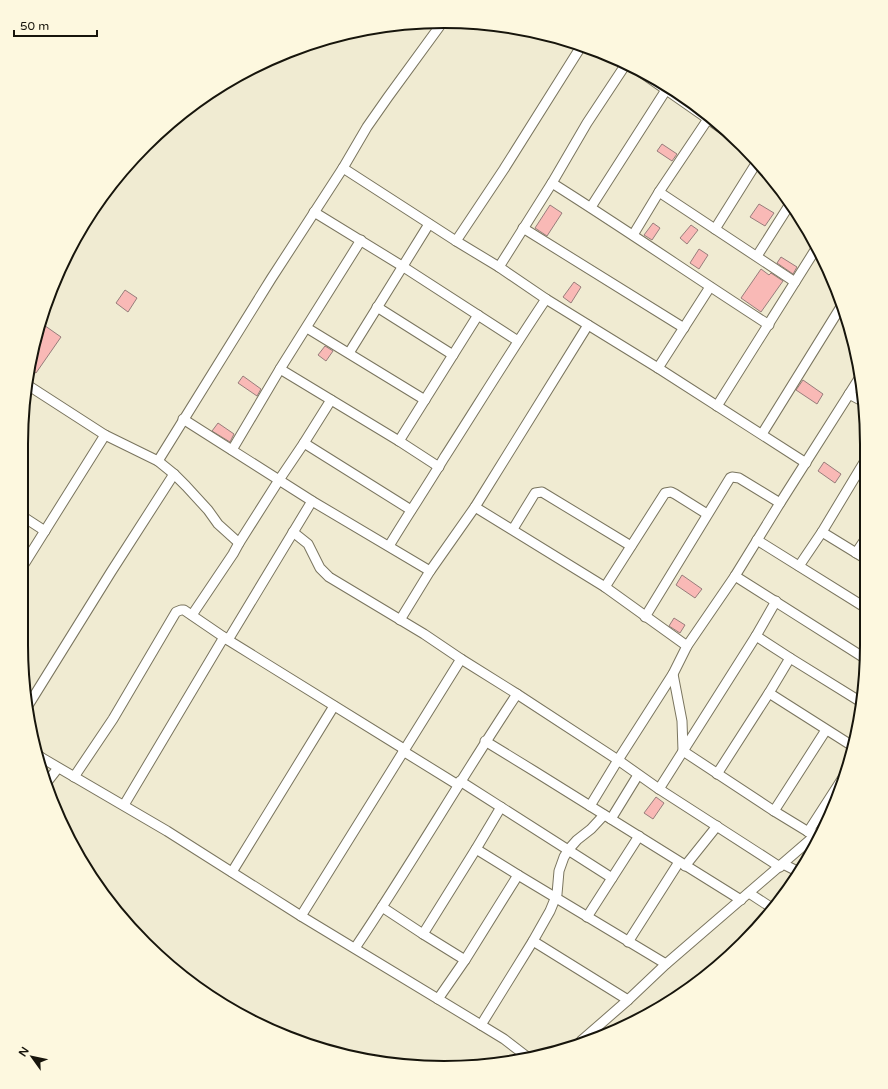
<svg xmlns="http://www.w3.org/2000/svg" width="888" height="1089" viewBox="0 0 888 1089" font-family="'Varela Round',sans-serif">
  <style>
    .building { fill: #f9b9b6; stroke: #977d7b }
    .lines { fill: none; stroke-linecap: round; stroke-linejoin: round }
    .street-casing { stroke: #7a755f; stroke-width: 11 }
    .street { stroke: #fff; stroke-width: 9 }
    .rim { fill: none; stroke: #17150c; stroke-width: 2 }
  </style>
  <rect width="100%" height="100%" fill="#f0ebd2"/>
  <!-- building -->
  <g class="building">
    <path d="M 662,144 L 677,154 L 672,161 L 657,151 Z"/>
    <path d="M 759,204 L 774,213 L 765,226 L 750,217 Z"/>
    <path d="M 550,205 L 562,213 L 547,236 L 535,228 Z"/>
    <path d="M 653,223 L 660,228 L 652,240 L 644,235 Z"/>
    <path d="M 691,225 L 698,230 L 687,244 L 680,238 Z"/>
    <path d="M 699,249 L 708,255 L 699,269 L 690,263 Z"/>
    <path d="M 781,257 L 797,267 L 793,274 L 777,263 Z"/>
    <path d="M 761,269 L 769,275 L 771,273 L 783,281 L 761,312 L 741,298 Z"/>
    <path d="M 574,282 L 581,287 L 571,303 L 563,297 Z"/>
    <path d="M 125,290 L 137,298 L 128,312 L 116,303 Z"/>
    <path d="M 41,323 L 61,337 L 36,373 L 28,368 L 29,361 Z"/>
    <path d="M 325,346 L 333,351 L 326,361 L 318,355 Z"/>
    <path d="M 243,376 L 261,389 L 257,396 L 238,383 Z"/>
    <path d="M 803,380 L 823,394 L 817,404 L 796,390 Z"/>
    <path d="M 218,423 L 234,434 L 230,442 L 212,431 Z"/>
    <path d="M 824,462 L 841,474 L 835,483 L 818,471 Z"/>
    <path d="M 682,575 L 702,589 L 695,598 L 676,585 Z"/>
    <path d="M 674,618 L 685,625 L 680,633 L 669,626 Z"/>
    <path d="M 656,797 L 664,803 L 653,819 L 644,813 Z"/>
  </g>
  <g class="lines">
    <!-- street casing -->
    <g class="street-casing">
      <g id="street">
        <path d="M 635,68 L 731,135"/>
        <path d="M 343,168 L 456,241 L 499,267 L 546,299 L 658,368 L 806,463"/>
        <path d="M 552,183 C 625,229 696,278 769,325"/>
        <path d="M 659,192 L 795,282"/>
        <path d="M 591,207 L 666,90"/>
        <path d="M 314,212 L 402,266 L 518,341"/>
        <path d="M 523,228 L 684,328"/>
        <path d="M 715,229 L 757,162"/>
        <path d="M 633,235 L 659,192 L 708,119"/>
        <path d="M 456,241 L 504,169 L 582,45"/>
        <path d="M 757,256 L 790,204"/>
        <path d="M 499,267 L 552,183 L 587,123 L 626,64"/>
        <path d="M 377,307 L 453,355"/>
        <path d="M 307,328 L 425,400"/>
        <path d="M 349,353 L 429,224"/>
        <path d="M 658,368 L 710,287"/>
        <path d="M 280,369 L 399,441 L 439,467"/>
        <path d="M 26,384 L 105,435 L 158,461 L 174,474 L 186,486 L 208,510 L 218,524 L 239,543"/>
        <path d="M 849,394 L 864,402"/>
        <path d="M 717,406 L 817,247"/>
        <path d="M 183,419 L 312,501 L 430,571"/>
        <path d="M 762,434 L 842,305"/>
        <path d="M 399,441 L 478,315"/>
        <path d="M 304,443 L 411,510"/>
        <path d="M 232,450 L 280,369 L 361,240"/>
        <path d="M 158,461 L 271,279 L 343,168 L 367,127 L 388,97 L 442,23"/>
        <path d="M 475,507 L 605,587 L 687,646"/>
        <path d="M 22,516 L 45,531"/>
        <path d="M 513,529 L 535,493 L 542,492 L 631,546"/>
        <path d="M 293,532 L 308,544 L 320,568 L 329,577 L 424,634 L 461,659 L 517,694 L 618,760 L 659,789 L 780,867"/>
        <path d="M 822,532 L 866,559"/>
        <path d="M 757,540 L 866,608"/>
        <path d="M 389,546 C 407,516 426,488 444,458 C 478,405 511,351 546,299"/>
        <path d="M 856,553 L 866,538"/>
        <path d="M 799,566 L 822,532 L 866,459"/>
        <path d="M 21,569 L 105,435"/>
        <path d="M 735,576 L 866,659"/>
        <path d="M 605,587 L 665,493 L 671,492 L 675,494 L 707,514"/>
        <path d="M 192,615 L 233,554 L 239,543 L 279,480 L 304,443 L 331,400"/>
        <path d="M 645,617 L 730,478 L 732,477 L 739,478 L 780,503"/>
        <path d="M 400,620 L 430,571 L 475,507 L 588,325"/>
        <path d="M 756,636 L 790,658 L 861,702"/>
        <path d="M 228,640 L 312,501"/>
        <path d="M 673,674 L 682,721 L 683,751 L 774,811 L 815,836"/>
        <path d="M 769,693 L 854,747"/>
        <path d="M 29,704 L 111,572 L 174,474"/>
        <path d="M 485,741 L 534,771 L 741,900"/>
        <path d="M 403,751 L 458,785"/>
        <path d="M 35,753 L 42,758 L 167,831 L 301,916 L 481,1025 L 504,1039 L 530,1059"/>
        <path d="M 717,774 L 769,693 L 790,658"/>
        <path d="M 74,777 L 113,719 L 176,612 L 181,610 L 184,610 L 228,640 L 404,749"/>
        <path d="M 460,781 L 612,878"/>
        <path d="M 47,782 L 58,768"/>
        <path d="M 659,789 L 756,636 L 776,601"/>
        <path d="M 124,805 L 224,637"/>
        <path d="M 590,806 L 618,760 L 673,674 L 687,646 L 735,576 L 780,503 L 860,377"/>
        <path d="M 774,811 L 826,730"/>
        <path d="M 611,819 L 638,775"/>
        <path d="M 808,832 L 846,773"/>
        <path d="M 476,849 L 518,875 L 666,964"/>
        <path d="M 783,864 L 797,871"/>
        <path d="M 685,866 L 717,826"/>
        <path d="M 232,872 L 334,706"/>
        <path d="M 749,893 L 772,908"/>
        <path d="M 382,907 L 423,934 L 465,960"/>
        <path d="M 301,916 L 461,659"/>
        <path d="M 587,917 L 639,836"/>
        <path d="M 423,934 L 476,849 L 501,807"/>
        <path d="M 533,941 L 628,1000"/>
        <path d="M 628,942 L 679,862"/>
        <path d="M 355,948 C 411,865 461,778 517,694"/>
        <path d="M 438,999 L 465,960 L 518,875"/>
        <path d="M 481,1025 L 533,941 L 550,911 L 557,894 L 559,871 L 564,857 L 569,849 L 577,840 L 591,829 L 604,815"/>
        <path d="M 581,1041 L 628,1000 L 666,964 L 825,827"/>
      </g>
    </g>
    <!-- street -->
    <use href="#street" class="street"/>
  </g>
  <!-- crop -->
  <path d="M0 0H888V1089H0ZM444 28H444A416 416 0 0 1 860 444V645A416 416 0 0 1 444 1061H444A416 416 0 0 1 28 645V444A416 416 0 0 1 444 28Z" fill="#fdf8df" fill-rule="evenodd"/>
  <path class="rim" d="M444 28H444A416 416 0 0 1 860 444V645A416 416 0 0 1 444 1061H444A416 416 0 0 1 28 645V444A416 416 0 0 1 444 28Z"/>
  <!-- north arrow -->
  <g transform="translate(32 1057) rotate(303)" stroke="#fdf8df" stroke-width="3" paint-order="stroke">
  <path d="M0-3L7 15L0 10L-7 15Z" fill="#17150c"/>
  <text y="-6" font-size="11" font-weight="bold" text-anchor="middle" fill="#17150c">N</text>
  </g>
  <!-- scale -->
  <path d="M14 30v6h83v-6" fill="none" stroke="#17150c" stroke-width="2"/>
  <text x="20" y="30" font-size="12" fill="#17150c" stroke="#fdf8df" stroke-width="3" paint-order="stroke">50 m</text>
</svg>
